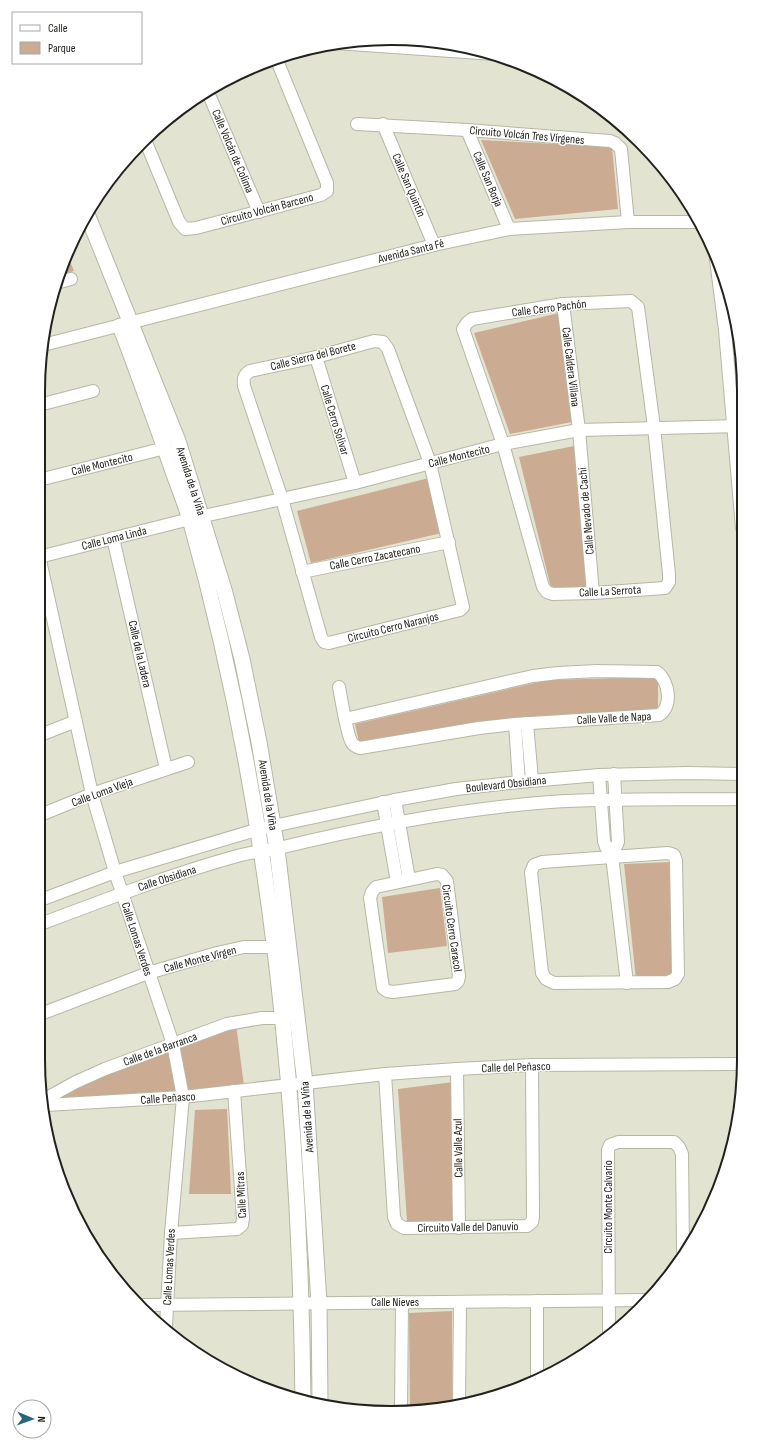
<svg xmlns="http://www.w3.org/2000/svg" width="782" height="1451" viewBox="0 0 782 1451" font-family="'Sofia Sans Condensed',sans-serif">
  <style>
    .green { fill: #cbab92 }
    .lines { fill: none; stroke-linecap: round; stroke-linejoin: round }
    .minor-casing { stroke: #b7b7a5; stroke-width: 14 }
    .tertiary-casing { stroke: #b7b7a5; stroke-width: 17 }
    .minor { stroke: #fff; stroke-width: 12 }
    .tertiary { stroke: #fff; stroke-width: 15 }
    .labels { text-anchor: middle; stroke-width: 3; stroke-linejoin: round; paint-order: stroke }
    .street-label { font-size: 12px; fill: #22221c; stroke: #fff }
    .rim { fill: none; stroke: #22221c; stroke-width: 2 }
  </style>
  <rect width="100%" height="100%" fill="#e3e3d1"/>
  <!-- green -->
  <g class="green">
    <path d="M 481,140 L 612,147 L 618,209 L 515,219 Z"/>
    <path d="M 67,254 L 74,271 L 59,276 Z"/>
    <path d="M 559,313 L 572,422 L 510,434 L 474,333 Z"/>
    <path d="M 574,446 L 588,588 L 551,588 L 519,457 Z"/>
    <path d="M 429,478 L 442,533 L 311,563 L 297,511 Z"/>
    <path d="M 658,677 L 658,712 L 507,720 L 359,742 L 355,724 L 548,680 Z"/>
    <path d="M 672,862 L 672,978 L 636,980 L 624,864 Z"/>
    <path d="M 440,888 L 447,946 L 388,953 L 382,897 Z"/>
    <path d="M 236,1024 L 244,1086 L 186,1096 L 175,1047 Z"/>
    <path d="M 170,1048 L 180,1094 L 45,1102 L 79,1082 Z"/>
    <path d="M 453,1082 L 452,1221 L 407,1221 L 398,1089 Z"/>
    <path d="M 227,1109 L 231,1194 L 189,1194 L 195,1110 Z"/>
    <path d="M 452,1311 L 452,1406 L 410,1412 L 409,1313 Z"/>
  </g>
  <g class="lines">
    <!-- minor casing -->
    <g class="minor-casing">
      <g id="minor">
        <path d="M 336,43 L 494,54"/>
        <path d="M 207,90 L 259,212"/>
        <path d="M 357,124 L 467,130 L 610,141 L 615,143 L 621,149 L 628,222"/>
        <path d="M 383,124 L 434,245"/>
        <path d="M 467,130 L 509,229"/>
        <path d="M 145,140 L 179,222 L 185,229 L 196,228 L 321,195 L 327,191 L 327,183 L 276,58"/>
        <path d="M 715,252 L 725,330 L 742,528"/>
        <path d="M 56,283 L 71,279"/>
        <path d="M 631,301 L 638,307 L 654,427 L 669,574 L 669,582 L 665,588 L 593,593 L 553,594 L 547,592 L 543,587 L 503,444 L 463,329 L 467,323 L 472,319 L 563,304 Z"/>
        <path d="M 563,304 L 579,430 L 593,593"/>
        <path d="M 374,341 L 383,342 L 388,349 L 430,463 L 463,607 L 460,610 L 329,643 L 324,642 L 321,637 L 282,499 L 244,386 C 243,378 244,375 250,371 L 316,357 Z"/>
        <path d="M 740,343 L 741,348"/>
        <path d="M 43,345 L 434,245 L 509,229 L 628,222 L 698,222"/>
        <path d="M 316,357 L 355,483"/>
        <path d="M 39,405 L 93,391"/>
        <path d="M 39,480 L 165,448"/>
        <path d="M 113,538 L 166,769"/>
        <path d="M 39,556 L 92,794 L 115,872 L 173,1044 L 183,1097 L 171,1233 L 166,1326"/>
        <path d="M 39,557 L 190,519 L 355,483 L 503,444 L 579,430 L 741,426"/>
        <path d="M 302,572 L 449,542"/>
        <path d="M 339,687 C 341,697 347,736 352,743 C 354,746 357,747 360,748 L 479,728 L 515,724 L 659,715 C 673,707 669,681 657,672 L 597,671 L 558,673 L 533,676 L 345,719"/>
        <path d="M 527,723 L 532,780"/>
        <path d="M 515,724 L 519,782"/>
        <path d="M 38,736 L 76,721"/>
        <path d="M 599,775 L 604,841 L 606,847 L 612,856 L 627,983"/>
        <path d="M 395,800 L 409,879"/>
        <path d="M 383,802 L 397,882"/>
        <path d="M 38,816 L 92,794 L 188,762"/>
        <path d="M 668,853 L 674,855 L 676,861 L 678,974 L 675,979 L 668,982 L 554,983 L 546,979 L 542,973 L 531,872 L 534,865 L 542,862 Z"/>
        <path d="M 612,856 L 618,842 L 614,774"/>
        <path d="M 437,874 L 442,875 L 447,881 L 459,976 L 458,981 L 455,984 L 393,992 L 387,991 L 383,988 L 370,898 L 372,892 L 376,887 Z"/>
        <path d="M 38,901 L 115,872 L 259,829 L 395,800 L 456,789 L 519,782 L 599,775 L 687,773 L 742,774"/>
        <path d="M 38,925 C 104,900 169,875 237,856 C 251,852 265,851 279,848 C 369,826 458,809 550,802 C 614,798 678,800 742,799"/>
        <path d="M 38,1015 L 148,973 L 217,953 L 244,947 L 274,947"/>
        <path d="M 457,1069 L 459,1228"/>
        <path d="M 385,1074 L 394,1217 L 397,1224 L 404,1228 L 527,1226 L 532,1222 L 533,1217 L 532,1065"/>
        <path d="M 45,1099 L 76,1082 L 105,1069 L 227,1024 L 262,1018 L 281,1018"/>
        <path d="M 46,1105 L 183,1097 L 385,1074 L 457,1069 L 532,1065 L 743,1064"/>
        <path d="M 171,1233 L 237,1229 L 242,1225 L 243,1218 L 234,1091"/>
        <path d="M 537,1301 L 537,1381"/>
        <path d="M 143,1305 L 647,1300"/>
        <path d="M 609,1332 L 608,1150 L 610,1145 L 618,1142 L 674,1142 L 679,1147 L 682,1154 L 683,1250"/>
        <path d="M 459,1405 L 460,1302"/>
        <path d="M 401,1411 L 402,1302"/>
      </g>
    </g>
    <!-- tertiary casing -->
    <g class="tertiary-casing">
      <g id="tertiary">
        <path d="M 87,214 L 178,441 L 225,593 L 242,659 L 259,742 L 277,849 L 305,1083 L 319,1303 L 320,1403"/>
        <path d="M 120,326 C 137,370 153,415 169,460 C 176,481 185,502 191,523 C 271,808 300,1106 303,1401"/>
      </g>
    </g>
    <!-- minor -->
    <use href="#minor" class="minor"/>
    <!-- tertiary -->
    <use href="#tertiary" class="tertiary"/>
  </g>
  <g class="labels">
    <!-- street labels -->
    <g class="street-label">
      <text transform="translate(527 135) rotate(5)" y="4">Circuito Volcán Tres Vírgenes</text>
      <text transform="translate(233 151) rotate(67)" y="4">Calle Volcán de Colima</text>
      <text transform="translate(488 179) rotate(67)" y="4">Calle San Borja</text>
      <text transform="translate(409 185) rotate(67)" y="4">Calle San Quintín</text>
      <text transform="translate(267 209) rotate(-15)" y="4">Circuito Volcán Barceno</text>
      <text transform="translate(411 251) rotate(-14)" y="4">Avenida Santa Fé</text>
      <text transform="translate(549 308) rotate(-7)" y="4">Calle Cerro Pachón</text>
      <text transform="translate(313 356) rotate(-14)" y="4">Calle Sierra del Borete</text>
      <text transform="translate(571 367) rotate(83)" y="4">Calle Caldera Villana</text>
      <text transform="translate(335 420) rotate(73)" y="4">Calle Cerro Solivar</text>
      <text transform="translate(459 456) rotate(-14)" y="4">Calle Montecito</text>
      <text transform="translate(102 464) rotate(-14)" y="4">Calle Montecito</text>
      <text transform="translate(191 481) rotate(72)" y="4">Avenida de la Viña</text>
      <text transform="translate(586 511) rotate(-95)" y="4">Calle Nevado de Cachi</text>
      <text transform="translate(114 538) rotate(-14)" y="4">Calle Loma Linda</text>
      <text transform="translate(375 557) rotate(-11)" y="4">Calle Cerro Zacatecano</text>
      <text transform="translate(610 591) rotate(-3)" y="4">Calle La Serrota</text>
      <text transform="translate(393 627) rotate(-14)" y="4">Circuito Cerro Naranjos</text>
      <text transform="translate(140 654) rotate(77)" y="4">Calle de la Ladera</text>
      <text transform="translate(614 718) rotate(-3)" y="4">Calle Valle de Napa</text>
      <text transform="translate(506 784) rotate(-6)" y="4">Boulevard Obsidiana</text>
      <text transform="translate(102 792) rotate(-20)" y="4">Calle Loma Vieja</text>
      <text transform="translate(268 795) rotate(81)" y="4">Avenida de la Viña</text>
      <text transform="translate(167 878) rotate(-18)" y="4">Calle Obsidiana</text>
      <text transform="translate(452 928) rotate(82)" y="4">Circuito Cerro Caracol</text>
      <text transform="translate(137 939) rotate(72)" y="4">Calle Lomas Verdes</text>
      <text transform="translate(200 959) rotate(-15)" y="4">Calle Monte Virgen</text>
      <text transform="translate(160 1049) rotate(-20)" y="4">Calle de la Barranca</text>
      <text transform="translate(516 1067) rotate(-2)" y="4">Calle del Peñasco</text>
      <text transform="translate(168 1098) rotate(-4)" y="4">Calle Peñasco</text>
      <text transform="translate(307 1117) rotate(-94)" y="4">Avenida de la Viña</text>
      <text transform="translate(458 1148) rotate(-91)" y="4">Calle Valle Azul</text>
      <text transform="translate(241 1195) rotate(-93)" y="4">Calle Mitras</text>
      <text transform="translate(608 1207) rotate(-90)" y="4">Circuito Monte Calvario</text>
      <text transform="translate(468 1227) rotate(-1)" y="4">Circuito Valle del Danuvio</text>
      <text transform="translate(169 1267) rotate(-87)" y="4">Calle Lomas Verdes</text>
      <text x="395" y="1306">Calle Nieves</text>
    </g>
  </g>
  <!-- crop -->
  <path d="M0 0H782V1451H0ZM391 45H391A346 346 0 0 1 737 391V1060A346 346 0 0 1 391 1406H391A346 346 0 0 1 45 1060V391A346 346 0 0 1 391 45Z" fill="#fff" fill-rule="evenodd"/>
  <path class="rim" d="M391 45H391A346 346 0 0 1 737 391V1060A346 346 0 0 1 391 1406H391A346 346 0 0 1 45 1060V391A346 346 0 0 1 391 45Z"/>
  <!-- legend -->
  <rect x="12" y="12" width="130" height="52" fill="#ffffff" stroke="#a7a7a4"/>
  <rect x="20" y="25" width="20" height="6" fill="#ffffff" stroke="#a7a7a4"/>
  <text x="48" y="32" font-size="12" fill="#22221c">Calle</text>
  <rect x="20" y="42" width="20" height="12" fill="#cbab92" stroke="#a7a7a4"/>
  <text x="48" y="52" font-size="12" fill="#22221c">Parque</text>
  <!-- north arrow -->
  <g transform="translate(32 1419) rotate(92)"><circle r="19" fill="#ffffff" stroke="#a7a7a4"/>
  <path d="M0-3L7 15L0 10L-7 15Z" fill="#26677b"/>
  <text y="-6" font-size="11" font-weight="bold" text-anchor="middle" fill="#22221c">N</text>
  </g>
</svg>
